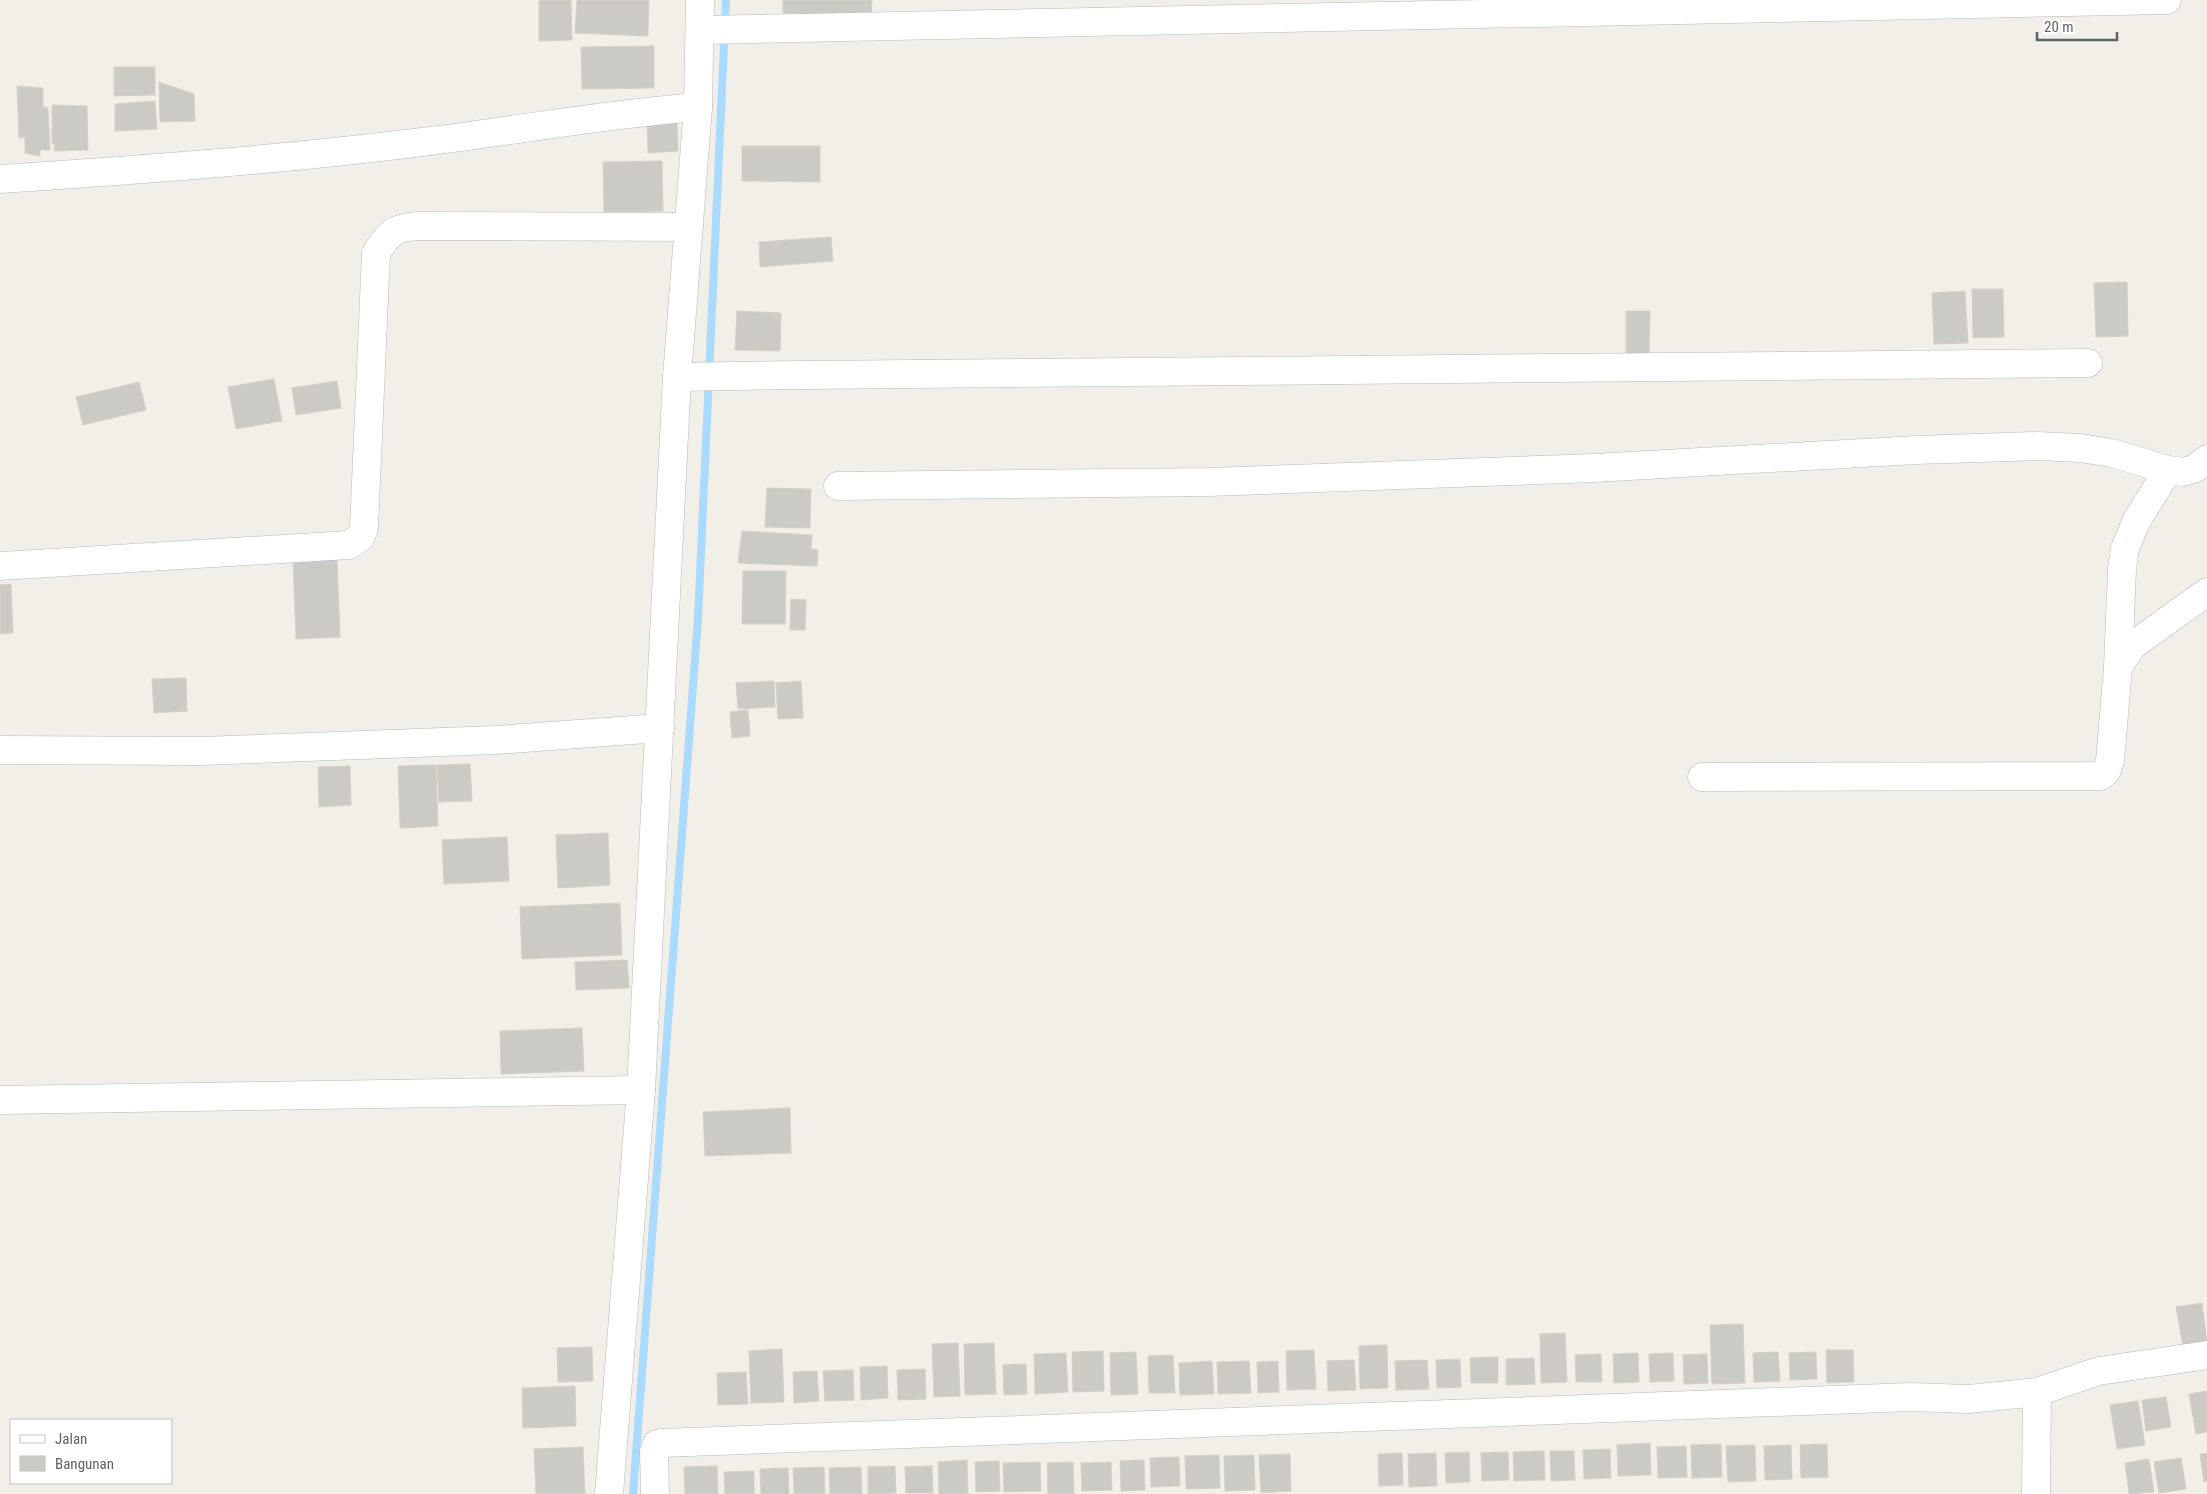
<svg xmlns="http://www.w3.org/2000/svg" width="2207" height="1494" viewBox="0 0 2207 1494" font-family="'Roboto Condensed',sans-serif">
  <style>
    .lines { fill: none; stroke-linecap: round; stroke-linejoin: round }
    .stream { stroke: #aadaff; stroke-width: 8 }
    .building { fill: #cccac5; stroke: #d6d1c6 }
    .minor-casing { stroke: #b5b8bc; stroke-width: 29 }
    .minor { stroke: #fff; stroke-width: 28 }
  </style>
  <rect width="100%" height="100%" fill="#f1efe8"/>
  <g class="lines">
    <!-- stream -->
    <path class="stream" d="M 633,1494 L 698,618 L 726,0"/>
  </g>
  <!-- building -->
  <g class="building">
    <path d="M 539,0 L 571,0 L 572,40 L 539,41 Z"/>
    <path d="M 577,0 L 649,0 L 648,36 L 575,33 Z"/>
    <path d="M 783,0 L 872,0 L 871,17 L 783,13 Z"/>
    <path d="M 654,46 L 654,88 L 582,89 L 581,47 Z"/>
    <path d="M 114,67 L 155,67 L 155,95 L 114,96 Z"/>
    <path d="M 159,82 L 194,94 L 195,121 L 160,122 Z"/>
    <path d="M 17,86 L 43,88 L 43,107 L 48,108 L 50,150 L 40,150 L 40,156 L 25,153 L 25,137 L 19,138 Z"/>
    <path d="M 155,101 L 157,129 L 115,131 L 115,104 Z"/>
    <path d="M 52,105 L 87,106 L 88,150 L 54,151 L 55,144 L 52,144 Z"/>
    <path d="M 677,123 L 678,151 L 648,153 L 647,124 Z"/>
    <path d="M 742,146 L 820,146 L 820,182 L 742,181 Z"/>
    <path d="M 662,161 L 663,211 L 604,212 L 603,162 Z"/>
    <path d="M 831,237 L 833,261 L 760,267 L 759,242 Z"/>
    <path d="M 2127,282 L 2128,336 L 2096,337 L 2094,283 Z"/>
    <path d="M 1972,289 L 2003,289 L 2004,337 L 1973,338 Z"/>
    <path d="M 1965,291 L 1968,343 L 1934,344 L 1932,293 Z"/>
    <path d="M 737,311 L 781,313 L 780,351 L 735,350 Z"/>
    <path d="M 1626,311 L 1650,311 L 1649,354 L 1626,354 Z"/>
    <path d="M 274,379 L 282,421 L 236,429 L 228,387 Z"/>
    <path d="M 337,381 L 341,408 L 296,415 L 292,388 Z"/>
    <path d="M 139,382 L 146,410 L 83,425 L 76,397 Z"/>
    <path d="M 767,488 L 811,489 L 810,528 L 765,527 Z"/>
    <path d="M 742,531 L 812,535 L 811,549 L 818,550 L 817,566 L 738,563 Z"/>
    <path d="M 337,559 L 340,637 L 296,639 L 293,560 Z"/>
    <path d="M 743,571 L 786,571 L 785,624 L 742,624 Z"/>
    <path d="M 11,584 L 13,633 L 0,634 L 0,585 Z"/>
    <path d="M 791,599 L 806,600 L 805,630 L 790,630 Z"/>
    <path d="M 186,678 L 187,711 L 154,713 L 152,679 Z"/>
    <path d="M 774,681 L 775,707 L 738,709 L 736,683 Z"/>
    <path d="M 801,681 L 803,718 L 778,719 L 776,683 Z"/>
    <path d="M 748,710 L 750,736 L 732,738 L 730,712 Z"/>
    <path d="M 470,764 L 472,801 L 439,802 L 437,765 Z"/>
    <path d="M 436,765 L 438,826 L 400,828 L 398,766 Z"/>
    <path d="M 350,766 L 351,805 L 319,807 L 318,767 Z"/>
    <path d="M 608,833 L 610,885 L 558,888 L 556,835 Z"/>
    <path d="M 507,837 L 509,881 L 444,884 L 442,840 Z"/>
    <path d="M 620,903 L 622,955 L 522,959 L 520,907 Z"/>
    <path d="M 627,960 L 629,988 L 576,990 L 575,962 Z"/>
    <path d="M 582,1028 L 584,1071 L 501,1074 L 500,1031 Z"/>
    <path d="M 790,1108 L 791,1153 L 705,1156 L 703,1112 Z"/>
    <path d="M 2202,1303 L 2207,1343 L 2183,1347 L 2176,1307 Z"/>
    <path d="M 1743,1324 L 1745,1383 L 1712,1384 L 1710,1325 Z"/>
    <path d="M 1565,1333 L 1567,1382 L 1541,1383 L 1540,1334 Z"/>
    <path d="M 958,1343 L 960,1396 L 934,1397 L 932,1344 Z"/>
    <path d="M 994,1343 L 996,1394 L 965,1395 L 964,1344 Z"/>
    <path d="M 1387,1345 L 1388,1388 L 1360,1389 L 1359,1346 Z"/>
    <path d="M 592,1347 L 593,1381 L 558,1382 L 557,1348 Z"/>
    <path d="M 782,1349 L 784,1402 L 751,1403 L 749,1351 Z"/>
    <path d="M 1314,1350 L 1316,1389 L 1287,1390 L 1286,1351 Z"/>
    <path d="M 1826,1350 L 1853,1350 L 1854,1382 L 1827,1383 Z"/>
    <path d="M 1103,1351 L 1104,1391 L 1073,1392 L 1072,1352 Z"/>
    <path d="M 1136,1352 L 1138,1394 L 1111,1395 L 1110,1353 Z"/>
    <path d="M 1778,1352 L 1780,1381 L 1754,1382 L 1753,1353 Z"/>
    <path d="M 1816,1352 L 1817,1379 L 1790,1380 L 1789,1353 Z"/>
    <path d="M 1066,1353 L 1068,1392 L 1035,1394 L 1034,1354 Z"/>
    <path d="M 1638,1353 L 1639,1382 L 1614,1383 L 1613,1354 Z"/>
    <path d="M 1673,1353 L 1674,1381 L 1650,1382 L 1649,1354 Z"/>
    <path d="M 1601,1354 L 1602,1382 L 1576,1382 L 1575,1355 Z"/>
    <path d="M 1707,1354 L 1708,1383 L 1684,1384 L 1683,1355 Z"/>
    <path d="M 1173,1355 L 1175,1393 L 1149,1393 L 1148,1356 Z"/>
    <path d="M 1498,1357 L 1498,1383 L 1471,1383 L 1470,1358 Z"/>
    <path d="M 1534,1358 L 1535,1384 L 1506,1385 L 1506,1359 Z"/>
    <path d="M 1460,1359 L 1461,1387 L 1437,1388 L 1436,1360 Z"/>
    <path d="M 1354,1360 L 1356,1390 L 1328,1391 L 1327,1361 Z"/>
    <path d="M 1427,1360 L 1429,1389 L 1396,1390 L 1395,1361 Z"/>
    <path d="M 1212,1361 L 1214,1394 L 1180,1395 L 1179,1363 Z"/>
    <path d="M 1249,1361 L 1251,1393 L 1218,1394 L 1217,1362 Z"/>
    <path d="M 1278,1361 L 1279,1392 L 1258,1393 L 1257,1362 Z"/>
    <path d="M 1026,1364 L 1027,1394 L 1004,1395 L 1003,1365 Z"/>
    <path d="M 887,1366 L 888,1398 L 861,1400 L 860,1367 Z"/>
    <path d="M 925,1369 L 926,1399 L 898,1400 L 897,1370 Z"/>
    <path d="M 853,1370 L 854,1400 L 825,1401 L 823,1371 Z"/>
    <path d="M 817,1371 L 819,1401 L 794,1403 L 793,1372 Z"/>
    <path d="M 746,1372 L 748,1404 L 718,1405 L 717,1373 Z"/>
    <path d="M 575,1386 L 576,1426 L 523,1428 L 522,1388 Z"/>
    <path d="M 2207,1391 L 2207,1432 L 2196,1434 L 2189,1394 Z"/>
    <path d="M 2166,1397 L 2171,1427 L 2146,1431 L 2142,1400 Z"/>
    <path d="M 2138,1401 L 2145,1445 L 2117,1449 L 2110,1405 Z"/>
    <path d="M 1650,1443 L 1651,1475 L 1618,1476 L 1617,1445 Z"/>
    <path d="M 1721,1444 L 1722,1477 L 1692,1478 L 1691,1445 Z"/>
    <path d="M 1827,1444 L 1828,1477 L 1801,1478 L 1800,1445 Z"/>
    <path d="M 1755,1445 L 1756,1481 L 1728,1482 L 1726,1446 Z"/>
    <path d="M 1791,1445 L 1792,1479 L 1765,1480 L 1764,1446 Z"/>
    <path d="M 1686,1446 L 1687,1477 L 1658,1478 L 1657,1447 Z"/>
    <path d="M 583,1447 L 585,1494 L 536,1494 L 534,1449 Z"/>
    <path d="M 1610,1449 L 1611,1478 L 1584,1479 L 1583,1450 Z"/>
    <path d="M 1544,1451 L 1545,1480 L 1514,1481 L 1513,1452 Z"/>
    <path d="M 1550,1451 L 1574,1451 L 1575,1480 L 1551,1481 Z"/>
    <path d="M 1469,1452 L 1470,1482 L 1446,1483 L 1445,1453 Z"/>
    <path d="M 1508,1452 L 1509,1480 L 1482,1481 L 1481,1453 Z"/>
    <path d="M 1402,1453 L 1403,1485 L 1379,1486 L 1378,1454 Z"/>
    <path d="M 1436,1453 L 1437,1486 L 1409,1487 L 1408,1454 Z"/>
    <path d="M 2207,1453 L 2207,1481 L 2204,1482 L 2200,1454 Z"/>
    <path d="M 1290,1454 L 1291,1491 L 1261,1493 L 1259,1455 Z"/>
    <path d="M 1219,1455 L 1220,1488 L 1186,1489 L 1185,1456 Z"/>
    <path d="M 1254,1455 L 1255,1490 L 1225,1491 L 1224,1456 Z"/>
    <path d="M 1179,1457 L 1180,1486 L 1151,1487 L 1150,1458 Z"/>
    <path d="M 2181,1458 L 2186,1489 L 2159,1493 L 2154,1462 Z"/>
    <path d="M 2149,1459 L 2154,1492 L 2129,1494 L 2125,1463 Z"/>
    <path d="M 967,1460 L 968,1494 L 939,1494 L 938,1462 Z"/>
    <path d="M 1144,1460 L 1145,1490 L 1121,1491 L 1120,1461 Z"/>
    <path d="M 999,1461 L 1000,1491 L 976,1492 L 975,1462 Z"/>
    <path d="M 1040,1462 L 1041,1491 L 1004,1492 L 1003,1463 Z"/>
    <path d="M 1073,1462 L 1074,1494 L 1048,1494 L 1047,1463 Z"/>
    <path d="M 1111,1462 L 1112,1490 L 1082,1491 L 1081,1463 Z"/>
    <path d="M 717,1466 L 718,1494 L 685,1494 L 684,1467 Z"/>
    <path d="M 895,1466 L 896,1493 L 868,1494 L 868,1467 Z"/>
    <path d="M 932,1466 L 933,1493 L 906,1493 L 905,1467 Z"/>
    <path d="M 824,1467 L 825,1494 L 794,1494 L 793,1468 Z"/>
    <path d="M 861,1467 L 862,1494 L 830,1494 L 829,1468 Z"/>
    <path d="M 788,1468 L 789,1494 L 761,1494 L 760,1469 Z"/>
    <path d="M 754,1471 L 754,1494 L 725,1494 L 724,1472 Z"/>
  </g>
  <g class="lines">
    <!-- minor casing -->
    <g class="minor-casing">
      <g id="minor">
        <path d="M 700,30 L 2167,0"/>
        <path d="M 0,179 C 138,170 276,160 414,143 C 509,132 603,114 698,107"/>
        <path d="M 677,377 C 1147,369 1617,366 2088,363"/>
        <path d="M 838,486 L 1209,482 L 1594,468 L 1916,450 L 2038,446 L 2080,448 L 2112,453 L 2168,470 L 2183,472 L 2194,469 L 2207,459"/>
        <path d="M 0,566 L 349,545 L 361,537 L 364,528 L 376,253 C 389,233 393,228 417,226 L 689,227"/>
        <path d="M 2118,667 L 2122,569 L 2125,548 L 2137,520 L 2168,470"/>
        <path d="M 0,750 L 201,751 L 496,740 L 660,728"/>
        <path d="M 1702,777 L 2101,776 L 2106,772 L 2110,761 L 2118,667 L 2132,646 L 2207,592"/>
        <path d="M 0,1100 L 641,1090"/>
        <path d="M 609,1494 L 641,1090 L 677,377 L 698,107 L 700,0"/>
        <path d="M 655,1494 L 654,1451 L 657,1444 L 662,1443 L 1911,1397 L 1969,1399 L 2037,1392 L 2099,1371 L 2207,1355"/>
        <path d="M 2036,1494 L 2037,1392"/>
      </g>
    </g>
    <!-- minor -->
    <use href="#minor" class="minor"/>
  </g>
  <!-- legend -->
  <rect x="10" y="1419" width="162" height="65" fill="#ffffff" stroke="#bfc1c3"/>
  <rect x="20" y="1435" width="25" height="8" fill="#ffffff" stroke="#bfc1c3"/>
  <text x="55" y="1444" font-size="15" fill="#5f6368">Jalan</text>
  <rect x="20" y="1456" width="25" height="15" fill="#cccac5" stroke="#bfc1c3"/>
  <text x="55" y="1469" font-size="15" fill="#5f6368">Bangunan</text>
  <!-- scale -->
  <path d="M2037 32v8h80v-8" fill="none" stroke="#5f6368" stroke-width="2.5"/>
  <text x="2044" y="32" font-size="15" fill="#5f6368" stroke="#ffffff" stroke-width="4" paint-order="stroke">20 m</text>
</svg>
